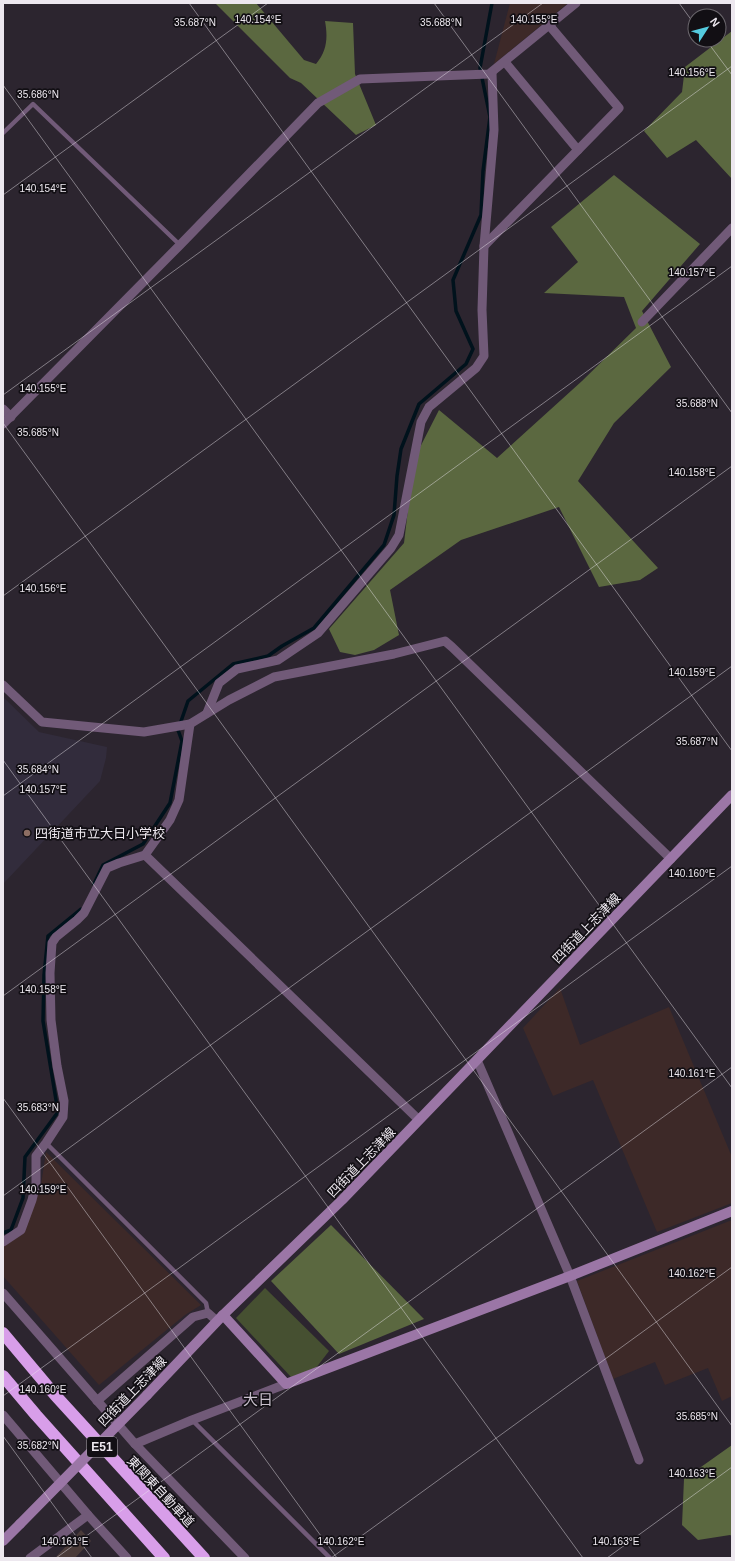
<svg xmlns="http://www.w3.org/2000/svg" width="735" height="1561" viewBox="0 0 735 1561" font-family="Arial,'Noto Sans JP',sans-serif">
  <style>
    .industrial { fill: #3d2928 }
    .education { fill: #322c3c }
    .green { fill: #465031 }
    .forest { fill: #5b6840 }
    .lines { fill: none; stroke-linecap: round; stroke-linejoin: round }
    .stream { stroke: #00121c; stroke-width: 3.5 }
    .building { fill: #4a3b39 }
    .lane { stroke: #715a78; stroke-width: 4.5 }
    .street { stroke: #715a78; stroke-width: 9 }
    .secondary { stroke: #9b76a6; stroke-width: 10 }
    .highway { stroke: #d89ee9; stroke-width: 12 }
    .secondary-bridge { stroke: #9b76a6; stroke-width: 10 }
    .ticks { fill: none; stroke: #ede8ef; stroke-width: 1; stroke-opacity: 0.45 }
    .education-dot { fill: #8d6e63; stroke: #120f14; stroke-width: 1.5 }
    .labels { text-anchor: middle; stroke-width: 3.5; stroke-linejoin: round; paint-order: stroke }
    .shield { fill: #120f14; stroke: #aba7ad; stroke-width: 1 }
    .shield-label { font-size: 12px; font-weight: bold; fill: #ede8ef }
    .poi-label { font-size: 13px; fill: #ede8ef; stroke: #120f14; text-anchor: start }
    .street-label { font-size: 13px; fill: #ede8ef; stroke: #120f14 }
    .quarter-label { font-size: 15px; fill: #c9c0cd; stroke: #120f14 }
    .ticks-label { font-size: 10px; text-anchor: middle; fill: #ede8ef; stroke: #120f14; stroke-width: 3.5; stroke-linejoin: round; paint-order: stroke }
  </style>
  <rect width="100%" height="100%" fill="#2c252f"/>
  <!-- industrial -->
  <g class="industrial">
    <path d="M 510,3 L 568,3 L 494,64 Z"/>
    <path d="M 560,988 L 580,1045 L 669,1007 L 732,1157 L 732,1203 L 657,1232 L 593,1080 L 553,1096 L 523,1028 Z"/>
    <path d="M 46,1152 L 201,1305 L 185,1315 L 99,1385 L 3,1276 L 3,1247 L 24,1233 L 41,1185 Z"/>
    <path d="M 732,1220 L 732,1396 L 722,1401 L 708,1368 L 665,1385 L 655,1362 L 613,1379 L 577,1281 Z"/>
  </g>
  <!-- education -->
  <path class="education" d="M 3,697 L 39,732 L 107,747 L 106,758 L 100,781 L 3,884 Z"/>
  <!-- green -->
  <path class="green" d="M 265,1288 L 329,1351 L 316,1368 L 291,1377 L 236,1318 Z"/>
  <!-- forest -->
  <g class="forest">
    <path d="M 215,3 L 256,3 L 304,60 L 316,64 C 327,51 328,38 325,21 L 353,23 L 355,74 L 376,125 L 356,135 L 301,83 L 290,78 Z"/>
    <path d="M 732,31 L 732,179 L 696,140 L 667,158 L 644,131 L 682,92 L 685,67 Z"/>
    <path d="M 614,175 L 700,244 L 642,311 L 671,367 L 614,423 L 578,481 L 658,568 L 640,580 L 599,587 L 559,507 L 461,540 L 390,590 L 399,635 L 374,650 L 355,655 L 340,652 L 329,629 L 404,543 L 414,459 L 439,410 L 497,458 L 582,381 L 636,328 L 624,297 L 544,293 L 578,262 L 551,227 Z"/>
    <path d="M 331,1225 L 424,1319 L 339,1354 L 271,1281 Z"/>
    <path d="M 732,1445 L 732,1536 L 730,1535 L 698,1540 L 682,1525 L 684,1479 Z"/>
  </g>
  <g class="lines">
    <!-- stream -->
    <g class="stream">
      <path d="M 94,884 L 103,865 L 143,844 L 170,803 L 182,741 L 178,730 L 188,701 L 233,664 L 268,656 L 282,646 L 314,628 L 384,545 L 394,515 L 397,476 L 401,449 L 419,404 L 466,364 L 473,349 L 456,311 L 453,280 L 481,215 L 483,171 L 490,117 L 480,68 L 492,3"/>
      <path d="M 3,1233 L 11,1230 L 23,1198 L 25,1157 L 58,1112 L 43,1021 L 44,975 L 48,936 L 81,909"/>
    </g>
  </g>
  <!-- building -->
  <path class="building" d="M 81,1530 L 91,1541 L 75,1558 L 55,1558 Z"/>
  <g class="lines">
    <!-- lane -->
    <g class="lane">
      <path d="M 3,133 L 33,104 L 180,245"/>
      <path d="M 46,1143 L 206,1303 L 208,1313"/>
      <path d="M 192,1420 L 330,1558"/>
    </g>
    <!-- street -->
    <g class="street">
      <path d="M 505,62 L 578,150"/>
      <path d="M 484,246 L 619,108 L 549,25"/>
      <path d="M 642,322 L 732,228"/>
      <path d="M 3,409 L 11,417"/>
      <path d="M 3,424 L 180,245 L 318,103 L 360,79 L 489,74 L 576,3"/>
      <path d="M 3,685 L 42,722 L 144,732 L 190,724 L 229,700 L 274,677 L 394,654 L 445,641 L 452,647 L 671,859"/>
      <path d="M 207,713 L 219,683 L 237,669 L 278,660 L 318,633 L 391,548 L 399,535 L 421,422 L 429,407 L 476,368 L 484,356 L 482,310 L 484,246 L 494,130 L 492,73"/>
      <path d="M 145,855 L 419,1120"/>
      <path d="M 477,1060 L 570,1276 L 639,1460"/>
      <path d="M 3,1242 L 21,1230 L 32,1200 L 36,1184 L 36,1156 L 46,1143 L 63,1117 L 64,1101 L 57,1066 L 51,1020 L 50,973 L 52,943 L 56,937 L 77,920 L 84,913 L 107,868 L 119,863 L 145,855 L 170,820 L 179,800 L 190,724"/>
      <path d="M 3,1293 L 135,1444 L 245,1558"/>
      <path d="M 97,1401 L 193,1317 L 208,1313 L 217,1321"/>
      <path d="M 3,1415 L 88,1515 L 127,1558"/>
      <path d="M 135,1444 L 192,1420 L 286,1384"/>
      <path d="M 30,1558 L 88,1515"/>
    </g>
    <!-- secondary -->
    <g class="secondary">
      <path d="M 223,1315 L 286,1384 L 570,1276 L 732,1211"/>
      <path d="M 147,1395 L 223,1315 L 342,1200 L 732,795"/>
      <path d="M 3,1541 L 20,1524"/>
    </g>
    <!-- highway -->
    <g class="highway">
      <path d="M 3,1333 L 55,1395 L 204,1558"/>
      <path d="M 3,1376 L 36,1415 L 164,1558"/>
    </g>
    <!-- secondary-bridge -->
    <path class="secondary-bridge" d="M 20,1524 L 147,1395"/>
  </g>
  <!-- ticks -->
  <path class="ticks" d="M 189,3 L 732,751M 434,3 L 732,413M 679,3 L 695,25M 706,40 L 732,75M 3,85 L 732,1088M 3,195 L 268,3M 3,395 L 543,3M 3,423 L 732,1426M 3,596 L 732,66M 3,760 L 583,1558M 3,796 L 732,266M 3,996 L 732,466M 3,1098 L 337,1558M 3,1196 L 732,666M 3,1396 L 732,866M 3,1436 L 92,1558M 56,1558 L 732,1067M 331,1558 L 732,1267M 607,1558 L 732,1467"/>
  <!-- markers -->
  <circle class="education-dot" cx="27" cy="833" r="4"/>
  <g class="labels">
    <!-- shield labels -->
    <rect class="shield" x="87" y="1437" width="30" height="20" rx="3"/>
    <g class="shield-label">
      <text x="102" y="1451">E51</text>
    </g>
    <!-- poi labels -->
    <g class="poi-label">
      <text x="35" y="838">四街道市立大日小学校</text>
    </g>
    <!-- street labels -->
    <g class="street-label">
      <text transform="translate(586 928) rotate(-46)" y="5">四街道上志津線</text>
      <text transform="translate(361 1162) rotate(-46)" y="5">四街道上志津線</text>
      <text transform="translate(132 1391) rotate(-46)" y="5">四街道上志津線</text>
      <text transform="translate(161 1491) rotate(47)" y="5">東関東自動車道</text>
    </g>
    <!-- quarter labels -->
    <g class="quarter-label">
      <text x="258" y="1405">大日</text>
    </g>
  </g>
  <g class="ticks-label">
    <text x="258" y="23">140.154°E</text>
    <text x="534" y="23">140.155°E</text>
    <text x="195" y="26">35.687°N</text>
    <text x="441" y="26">35.688°N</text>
    <text x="692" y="76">140.156°E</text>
    <text x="38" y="98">35.686°N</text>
    <text x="43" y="192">140.154°E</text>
    <text x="692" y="276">140.157°E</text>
    <text x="43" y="392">140.155°E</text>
    <text x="697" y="407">35.688°N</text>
    <text x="38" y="436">35.685°N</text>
    <text x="692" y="476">140.158°E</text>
    <text x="43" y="592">140.156°E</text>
    <text x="692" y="676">140.159°E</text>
    <text x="697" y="745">35.687°N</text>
    <text x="38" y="773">35.684°N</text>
    <text x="43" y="793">140.157°E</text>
    <text x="692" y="877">140.160°E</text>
    <text x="43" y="993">140.158°E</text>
    <text x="692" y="1077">140.161°E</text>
    <text x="38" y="1111">35.683°N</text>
    <text x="43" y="1193">140.159°E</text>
    <text x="692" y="1277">140.162°E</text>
    <text x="43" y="1393">140.160°E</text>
    <text x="697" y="1420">35.685°N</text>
    <text x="38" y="1449">35.682°N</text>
    <text x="692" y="1477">140.163°E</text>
    <text x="65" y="1545">140.161°E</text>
    <text x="341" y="1545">140.162°E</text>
    <text x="616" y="1545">140.163°E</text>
  </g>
  <!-- border -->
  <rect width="735" height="1561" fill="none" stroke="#ede8ef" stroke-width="8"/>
  <!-- north arrow -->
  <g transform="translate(707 28) rotate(54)"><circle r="19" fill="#120f14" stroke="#6a666c"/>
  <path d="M0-3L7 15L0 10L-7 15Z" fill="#54cade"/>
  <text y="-6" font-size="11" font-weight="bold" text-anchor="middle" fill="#ede8ef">N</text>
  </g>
</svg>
